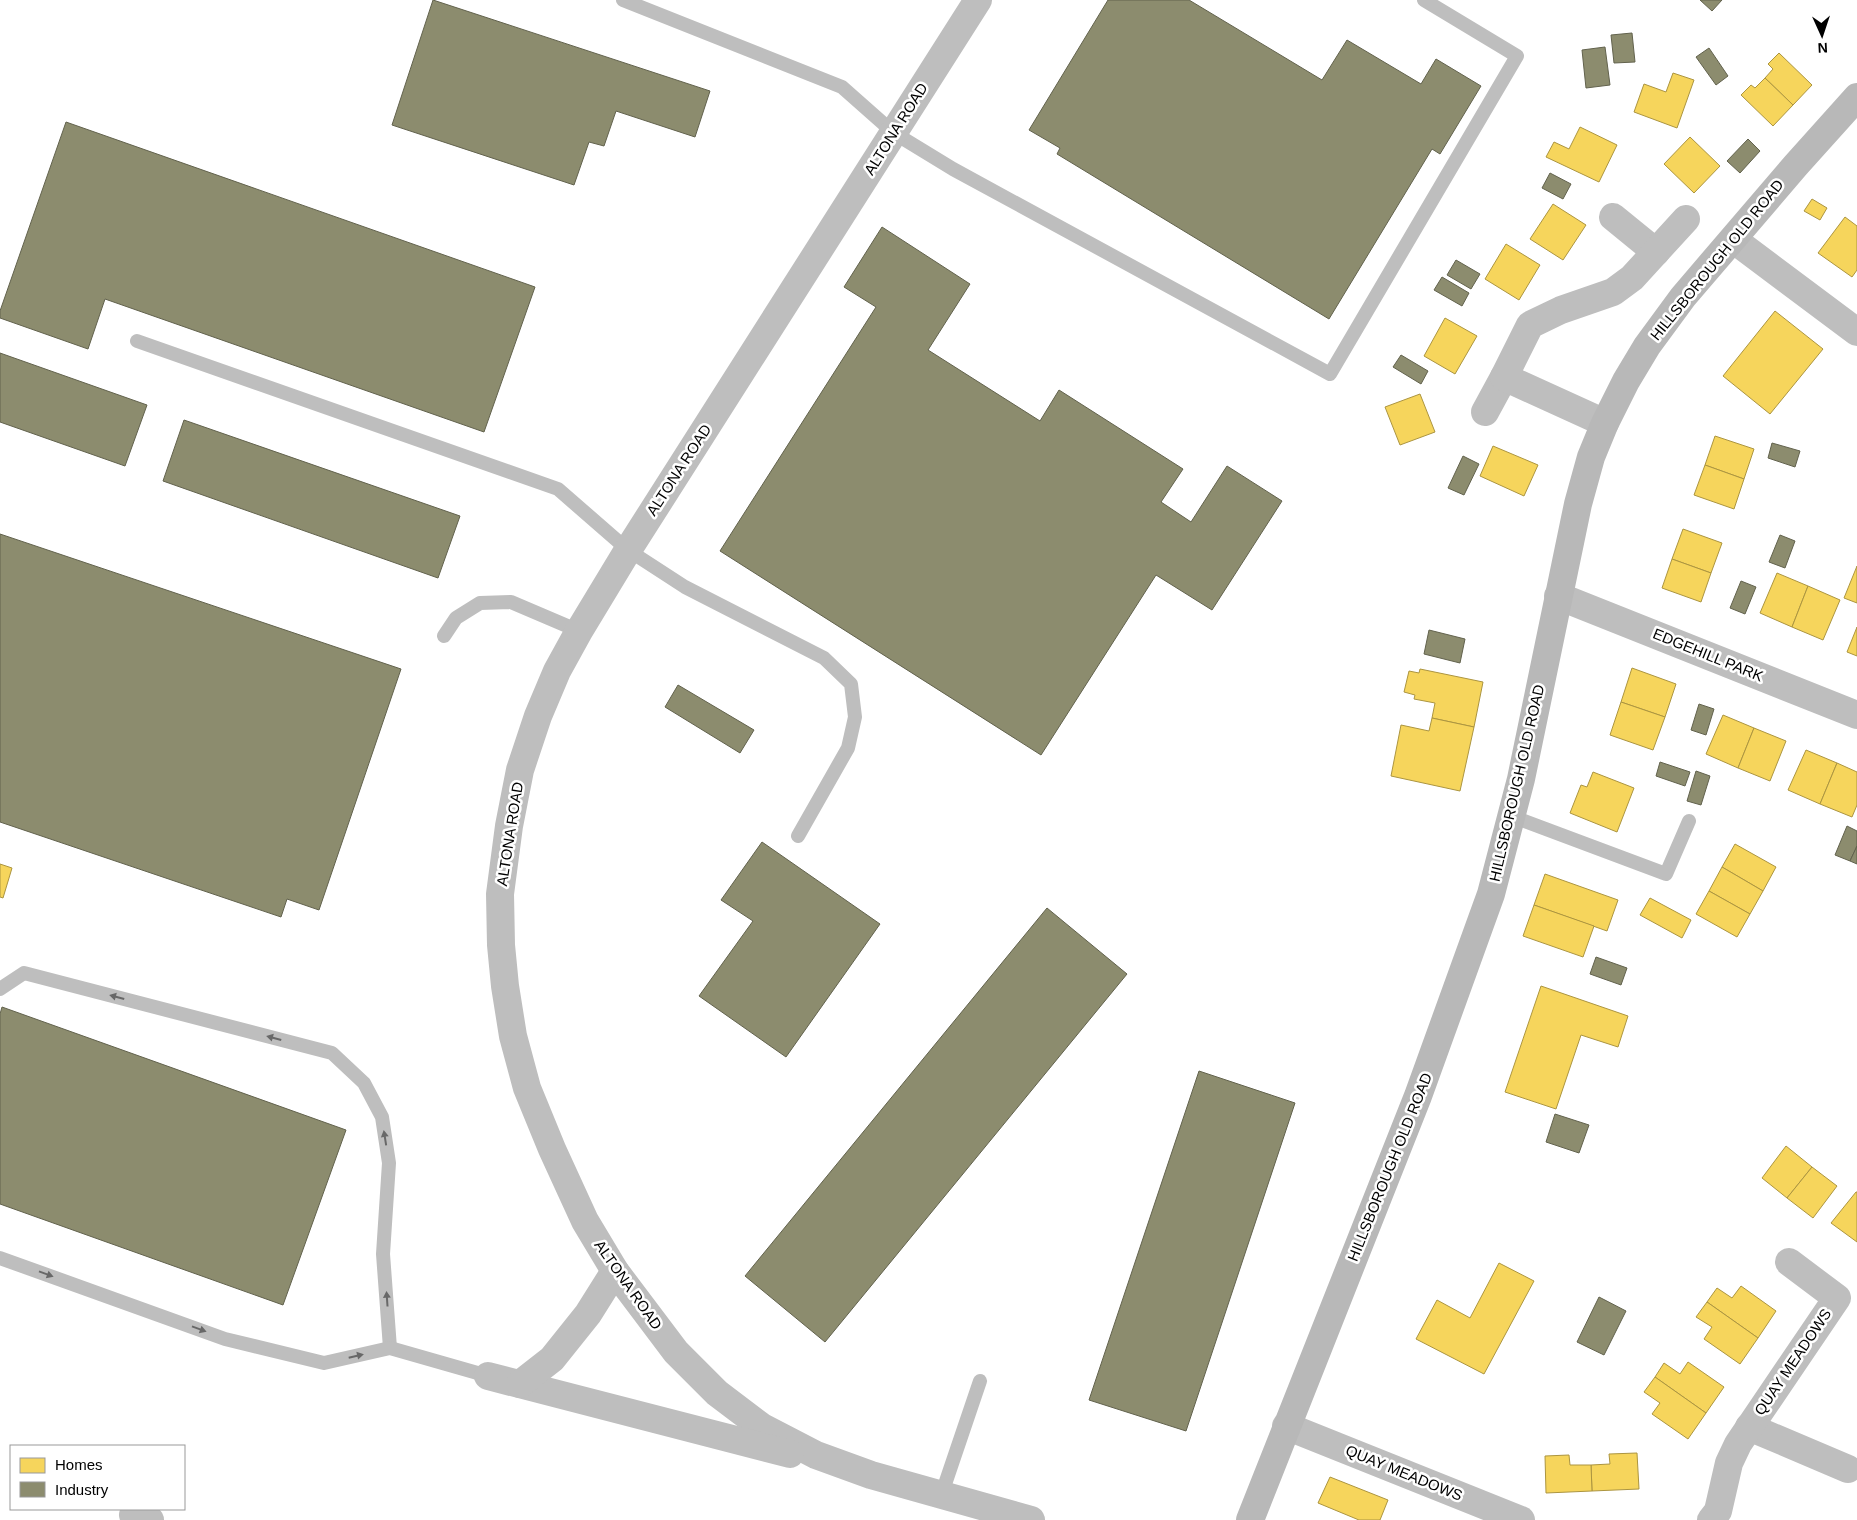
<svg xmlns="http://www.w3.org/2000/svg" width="1857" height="1520" viewBox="0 0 1857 1520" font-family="Helvetica,sans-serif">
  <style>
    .homes { fill: #f6d55c; stroke: #ac9540 }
    .industry { fill: #8c8c6e; stroke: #62624d }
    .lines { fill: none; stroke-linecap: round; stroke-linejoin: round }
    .lane { stroke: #bebebe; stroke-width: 14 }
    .street { stroke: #bebebe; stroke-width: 28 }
    .secondary { stroke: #b8b8b8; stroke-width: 28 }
    .oneway { fill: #686868 }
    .labels { text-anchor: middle; stroke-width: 5; stroke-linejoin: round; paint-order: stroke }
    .street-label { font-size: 15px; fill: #000; stroke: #fff }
  </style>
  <rect width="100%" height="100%" fill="#fff"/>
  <!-- homes -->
  <g class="homes">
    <path d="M 1779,53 L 1812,85 L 1793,105 L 1765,78 L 1773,69 L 1768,64 Z"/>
    <path d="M 1673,73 L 1694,80 L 1677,128 L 1634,112 L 1644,84 L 1666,92 Z"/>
    <path d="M 1765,78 L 1793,105 L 1773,126 L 1741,95 L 1751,85 L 1755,88 Z"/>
    <path d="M 1580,127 L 1617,145 L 1599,182 L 1546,157 L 1554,142 L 1569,149 Z"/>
    <path d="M 1690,137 L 1720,166 L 1694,193 L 1664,164 Z"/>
    <path d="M 1812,199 L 1827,208 L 1820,220 L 1804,211 Z"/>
    <path d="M 1553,204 L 1586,225 L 1563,260 L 1530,239 Z"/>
    <path d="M 1845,217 L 1857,226 L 1857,270 L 1852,277 L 1818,253 Z"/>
    <path d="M 1506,244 L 1540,265 L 1519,300 L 1485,279 Z"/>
    <path d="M 1775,311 L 1823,349 L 1770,414 L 1723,376 Z"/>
    <path d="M 1445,318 L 1477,336 L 1455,374 L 1424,356 Z"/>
    <path d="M 1420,394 L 1435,432 L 1400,445 L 1385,407 Z"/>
    <path d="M 1715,436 L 1754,449 L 1744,479 L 1705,465 Z"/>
    <path d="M 1493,446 L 1538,465 L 1524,496 L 1480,476 Z"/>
    <path d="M 1705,465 L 1744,479 L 1734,509 L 1694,495 Z"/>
    <path d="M 1683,529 L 1722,543 L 1711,573 L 1672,559 Z"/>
    <path d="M 1672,559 L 1711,573 L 1701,602 L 1662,588 Z"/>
    <path d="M 1857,566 L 1857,603 L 1844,598 Z"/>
    <path d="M 1777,573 L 1808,586 L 1792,627 L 1760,613 Z"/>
    <path d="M 1808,586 L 1840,600 L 1823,640 L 1792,627 Z"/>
    <path d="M 1857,627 L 1857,656 L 1847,652 Z"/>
    <path d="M 1632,668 L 1676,684 L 1665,717 L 1621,702 Z"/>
    <path d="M 1420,669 L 1483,682 L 1474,727 L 1432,718 L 1435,703 L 1414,699 L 1415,695 L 1404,692 L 1409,671 L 1419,673 Z"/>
    <path d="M 1621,702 L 1665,717 L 1653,750 L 1610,735 Z"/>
    <path d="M 1723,715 L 1754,728 L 1738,768 L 1706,754 Z"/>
    <path d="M 1432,718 L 1474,727 L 1460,791 L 1391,776 L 1401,725 L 1429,731 Z"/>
    <path d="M 1754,728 L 1786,741 L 1770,781 L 1738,768 Z"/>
    <path d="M 1806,750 L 1837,763 L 1820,804 L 1788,790 Z"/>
    <path d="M 1837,763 L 1857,772 L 1857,805 L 1852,817 L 1820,804 Z"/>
    <path d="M 1593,772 L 1634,788 L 1617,832 L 1570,813 L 1581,785 L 1587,787 Z"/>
    <path d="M 1735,844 L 1776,867 L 1763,891 L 1722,867 Z"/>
    <path d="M 0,864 L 12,868 L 3,898 L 0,897 Z"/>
    <path d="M 1722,867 L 1763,891 L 1750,914 L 1709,891 Z"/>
    <path d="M 1545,874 L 1618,900 L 1607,931 L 1534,905 Z"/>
    <path d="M 1709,891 L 1750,914 L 1737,937 L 1696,914 Z"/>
    <path d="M 1650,898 L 1691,920 L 1682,938 L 1640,915 Z"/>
    <path d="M 1534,905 L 1594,926 L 1583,957 L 1523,936 Z"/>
    <path d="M 1541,986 L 1628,1016 L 1618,1047 L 1581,1035 L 1556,1109 L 1505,1092 Z"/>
    <path d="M 1786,1146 L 1812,1167 L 1787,1198 L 1762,1178 Z"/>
    <path d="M 1812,1167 L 1837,1186 L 1813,1218 L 1787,1198 Z"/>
    <path d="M 1856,1192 L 1857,1192 L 1857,1242 L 1831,1223 Z"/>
    <path d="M 1499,1263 L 1534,1281 L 1484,1374 L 1416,1339 L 1437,1300 L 1470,1318 Z"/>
    <path d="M 1741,1286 L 1776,1311 L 1758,1338 L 1707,1302 L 1717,1288 L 1732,1298 Z"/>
    <path d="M 1707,1302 L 1758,1338 L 1740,1364 L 1704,1339 L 1712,1327 L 1696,1317 Z"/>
    <path d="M 1688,1362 L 1724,1387 L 1706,1413 L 1655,1377 L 1664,1363 L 1680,1374 Z"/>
    <path d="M 1655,1377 L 1706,1413 L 1688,1439 L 1652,1414 L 1660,1403 L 1644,1392 Z"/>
    <path d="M 1637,1453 L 1639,1489 L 1592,1491 L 1591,1465 L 1610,1464 L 1609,1454 Z"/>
    <path d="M 1569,1455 L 1570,1465 L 1591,1465 L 1592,1491 L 1546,1493 L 1545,1456 Z"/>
    <path d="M 1330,1477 L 1388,1500 L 1380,1520 L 1359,1520 L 1318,1503 Z"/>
  </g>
  <!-- industry -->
  <g class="industry">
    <path d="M 433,0 L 710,91 L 695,137 L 616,111 L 604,146 L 589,142 L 574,185 L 392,125 Z"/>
    <path d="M 1108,0 L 1189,0 L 1322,80 L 1347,40 L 1421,84 L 1436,59 L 1481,86 L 1440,154 L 1432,149 L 1329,319 L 1057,154 L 1060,148 L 1029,130 Z"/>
    <path d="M 1700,0 L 1722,0 L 1712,11 Z"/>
    <path d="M 1632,33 L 1635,62 L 1614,63 L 1611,35 Z"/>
    <path d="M 1605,47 L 1610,85 L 1586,88 L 1582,50 Z"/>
    <path d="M 1709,48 L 1728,76 L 1716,85 L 1696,57 Z"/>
    <path d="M 66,122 L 535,287 L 484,432 L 105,299 L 88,349 L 0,318 L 0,311 Z"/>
    <path d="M 1748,139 L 1760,151 L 1740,173 L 1727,161 Z"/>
    <path d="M 1550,173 L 1571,184 L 1563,199 L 1542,188 Z"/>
    <path d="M 882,227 L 970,284 L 928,350 L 1040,421 L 1059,390 L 1183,469 L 1161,502 L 1191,522 L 1227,466 L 1282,501 L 1212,610 L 1156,575 L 1041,755 L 720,551 L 876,307 L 844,287 Z"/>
    <path d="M 1456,260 L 1480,274 L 1471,289 L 1447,275 Z"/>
    <path d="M 1442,277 L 1469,293 L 1462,306 L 1434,290 Z"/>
    <path d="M 0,353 L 147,405 L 125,466 L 0,422 Z"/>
    <path d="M 1401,355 L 1428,371 L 1421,384 L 1393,367 Z"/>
    <path d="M 184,420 L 460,516 L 438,578 L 163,481 Z"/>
    <path d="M 1772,443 L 1800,451 L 1795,467 L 1768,458 Z"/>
    <path d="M 1463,456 L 1479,464 L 1464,495 L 1448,488 Z"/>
    <path d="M 0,534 L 401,669 L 319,910 L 287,899 L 281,917 L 0,822 Z"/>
    <path d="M 1780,535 L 1795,541 L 1785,568 L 1769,562 Z"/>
    <path d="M 1741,581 L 1756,587 L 1745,614 L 1730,608 Z"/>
    <path d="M 1429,630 L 1465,639 L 1460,663 L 1424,654 Z"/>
    <path d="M 678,685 L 754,730 L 740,753 L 665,707 Z"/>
    <path d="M 1699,704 L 1714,709 L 1706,735 L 1691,730 Z"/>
    <path d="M 1660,762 L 1690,772 L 1685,786 L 1656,776 Z"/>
    <path d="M 1696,771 L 1710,776 L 1701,805 L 1687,801 Z"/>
    <path d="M 1847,826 L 1857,831 L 1857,846 L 1850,861 L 1835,855 Z"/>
    <path d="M 762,842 L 880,924 L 786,1057 L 699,996 L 753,921 L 721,900 Z"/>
    <path d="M 1857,846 L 1857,864 L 1850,861 Z"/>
    <path d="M 1047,908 L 1127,974 L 825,1342 L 745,1276 Z"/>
    <path d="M 1596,957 L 1627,968 L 1621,985 L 1590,974 Z"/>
    <path d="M 2,1007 L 346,1130 L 283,1305 L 0,1204 L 0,1014 Z"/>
    <path d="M 1199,1071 L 1295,1103 L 1186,1431 L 1089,1400 Z"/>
    <path d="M 1555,1114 L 1589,1125 L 1579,1153 L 1546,1142 Z"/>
    <path d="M 1599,1297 L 1626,1311 L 1604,1355 L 1577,1342 Z"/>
  </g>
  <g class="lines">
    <!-- lane -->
    <g class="lane">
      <path d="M 623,0 L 842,87 L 894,133 L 953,169 L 1330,374 L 1517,56 L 1424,0"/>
      <path d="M 137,341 L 558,489 L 628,550 L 685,587 L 824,658 L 851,684 L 855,717 L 848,748 L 798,836"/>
      <path d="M 444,636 L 456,618 L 480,603 L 511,602 L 579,631"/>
      <path d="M 1511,816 L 1666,874 L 1689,821"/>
      <path d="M 0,989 L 24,973 L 332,1053 L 364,1083 L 382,1117 L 389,1163 L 383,1254 L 390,1348"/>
      <path d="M 0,1258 L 225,1339 L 324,1363 L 390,1348 L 488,1376"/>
      <path d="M 941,1496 L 980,1381"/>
    </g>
    <!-- street -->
    <g class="street">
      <path d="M 978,0 L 628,550 L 579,631 L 557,671 L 538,716 L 520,770 L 509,826 L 500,894 L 501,945 L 505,986 L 513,1036 L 527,1088 L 552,1149 L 585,1221 L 615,1271 L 676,1352 L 717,1393 L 762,1427 L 816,1455 L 871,1475 L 1031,1520"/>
      <path d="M 1613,217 L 1656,252"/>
      <path d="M 1734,240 L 1857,332"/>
      <path d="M 1485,412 L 1504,377"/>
      <path d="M 1605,423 L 1504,377 L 1530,325 L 1561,310 L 1613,292 L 1632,278 L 1686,219"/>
      <path d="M 1558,596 L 1857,715"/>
      <path d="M 488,1376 L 790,1454"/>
      <path d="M 520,1384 L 552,1359 L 588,1314 L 615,1271"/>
      <path d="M 1286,1426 L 1521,1520"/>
      <path d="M 1749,1427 L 1848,1469"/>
      <path d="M 133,1515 L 150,1520"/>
      <path d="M 1711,1520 L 1718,1511 L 1729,1463 L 1738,1444 L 1837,1298 L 1789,1262"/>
    </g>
    <!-- secondary -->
    <path class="secondary" d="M 1250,1520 L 1418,1096 L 1491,894 L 1521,779 L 1578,504 L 1591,457 L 1605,423 L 1626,381 L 1647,346 L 1683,297 L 1796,165 L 1857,97"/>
  </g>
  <!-- one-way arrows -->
  <defs><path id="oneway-solid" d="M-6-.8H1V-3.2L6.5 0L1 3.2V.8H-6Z" transform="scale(1.25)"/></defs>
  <g class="oneway">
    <use href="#oneway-solid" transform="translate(117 997) rotate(-165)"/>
    <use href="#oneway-solid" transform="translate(274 1038) rotate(-165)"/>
    <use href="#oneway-solid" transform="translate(385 1138) rotate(-99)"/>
    <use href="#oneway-solid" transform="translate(46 1274) rotate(20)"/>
    <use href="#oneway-solid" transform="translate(387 1299) rotate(-94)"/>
    <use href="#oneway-solid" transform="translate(199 1329) rotate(20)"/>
    <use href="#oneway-solid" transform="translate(356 1356) rotate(-13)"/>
  </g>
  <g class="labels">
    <!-- street labels -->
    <g class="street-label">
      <text transform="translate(896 129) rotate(-58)" y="5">ALTONA ROAD</text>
      <text transform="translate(1717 260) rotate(-51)" y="5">HILLSBOROUGH OLD ROAD</text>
      <text transform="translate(679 470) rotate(-57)" y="5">ALTONA ROAD</text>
      <text transform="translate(1708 655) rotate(22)" y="5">EDGEHILL PARK</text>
      <text transform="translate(1517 783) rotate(-77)" y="5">HILLSBOROUGH OLD ROAD</text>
      <text transform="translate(510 834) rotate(-81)" y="5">ALTONA ROAD</text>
      <text transform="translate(1390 1167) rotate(-68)" y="5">HILLSBOROUGH OLD ROAD</text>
      <text transform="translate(628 1285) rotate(55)" y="5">ALTONA ROAD</text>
      <text transform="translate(1793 1362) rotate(-56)" y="5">QUAY MEADOWS</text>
      <text transform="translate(1404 1473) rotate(22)" y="5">QUAY MEADOWS</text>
    </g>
  </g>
  <!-- legend -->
  <rect x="10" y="1445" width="175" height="65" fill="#ffffff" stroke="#999999"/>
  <rect x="20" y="1458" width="25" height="15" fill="#f6d55c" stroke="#999999"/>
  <text x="55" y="1470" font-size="15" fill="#000000">Homes</text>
  <rect x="20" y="1482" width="25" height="15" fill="#8c8c6e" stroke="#999999"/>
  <text x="55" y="1495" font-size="15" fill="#000000">Industry</text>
  <!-- north arrow -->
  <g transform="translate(1822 35) rotate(177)" stroke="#ffffff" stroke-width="4" paint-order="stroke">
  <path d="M0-4L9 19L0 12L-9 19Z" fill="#000000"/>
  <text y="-8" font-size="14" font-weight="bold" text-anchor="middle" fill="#000000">N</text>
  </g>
</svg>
